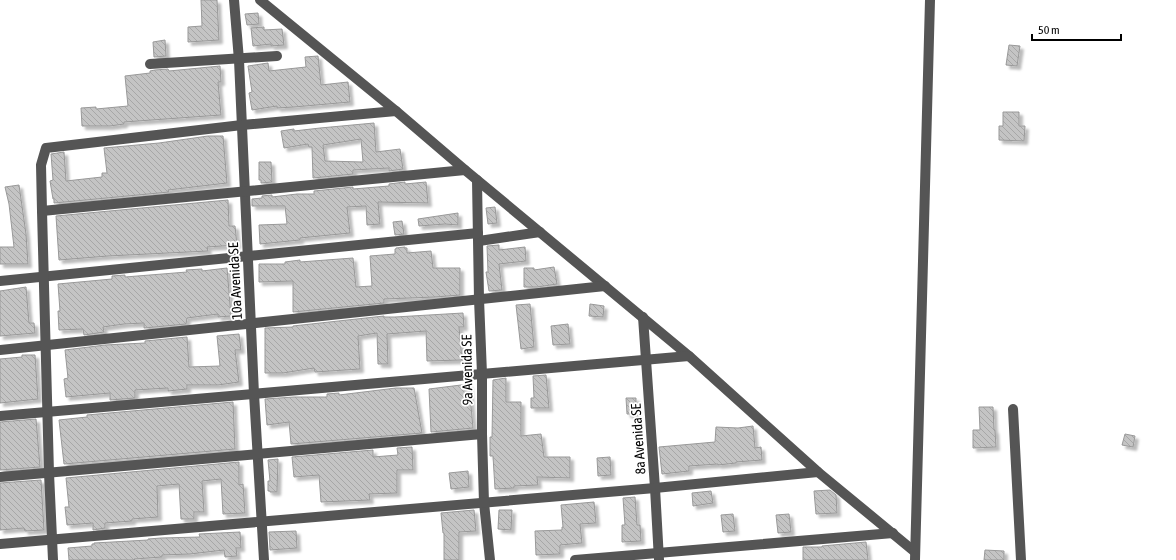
<svg xmlns="http://www.w3.org/2000/svg" width="1176" height="560" viewBox="0 0 1176 560" font-family="'Asap Condensed',sans-serif">
  <style>
    .building { fill: url(#building-back-hatch); stroke: #999; fill-rule: evenodd; filter: url(#shadow) }
    .lines { fill: none; stroke-linecap: round; stroke-linejoin: round }
    .minor { stroke: #555; stroke-width: 10 }
    .labels { text-anchor: middle; stroke-width: 3.5; stroke-linejoin: round; paint-order: stroke }
    .street-label { font-size: 14px; fill: #000; stroke: #fff }
  </style>
  <defs>
    <pattern id="building-back-hatch" width="6" height="6" patternUnits="userSpaceOnUse"><rect width="6" height="6" fill="#c4c4c4"/><path d="M-1 5l2 2M0 0l6 6M5-1l2 2" fill="none" stroke="#a7a7a7"/></pattern>
    <filter id="shadow"><feDropShadow dx="3.5" dy="3.5" stdDeviation="1" flood-color="#0004"/></filter>
  </defs>
  <rect width="100%" height="100%" fill="#fff"/>
  <!-- building -->
  <g class="building">
    <path d="M 201,0 L 217,0 L 219,40 L 188,42 L 188,27 L 202,26 Z"/>
    <path d="M 258,13 L 259,24 L 247,25 L 245,14 Z"/>
    <path d="M 264,27 L 264,30 L 282,29 L 284,45 L 271,46 L 271,44 L 253,46 L 251,28 Z"/>
    <path d="M 165,40 L 166,56 L 154,57 L 153,42 Z"/>
    <path d="M 1009,45 L 1020,46 L 1017,66 L 1006,65 Z"/>
    <path d="M 318,56 L 321,85 L 348,82 L 350,102 L 294,107 L 277,108 L 277,106 L 252,110 L 249,93 L 252,92 L 248,66 L 268,63 L 269,71 L 306,67 L 305,57 Z"/>
    <path d="M 220,66 L 221,82 L 218,82 L 221,115 L 124,122 L 124,124 L 110,126 L 82,126 L 81,108 L 96,107 L 96,109 L 128,106 L 125,76 L 150,73 L 150,71 L 155,70 L 168,69 L 169,71 Z"/>
    <path d="M 1003,112 L 1019,112 L 1019,126 L 1025,126 L 1024,141 L 999,140 L 999,126 L 1003,126 Z"/>
    <path d="M 374,123 L 376,152 L 400,149 L 403,169 L 389,171 L 389,168 L 353,170 L 353,174 L 313,178 L 312,147 L 309,147 L 308,144 L 284,148 L 281,131 L 294,129 L 294,131 L 320,128 ZM 361,139 L 363,162 L 325,161 L 323,145 Z"/>
    <path d="M 208,136 L 223,136 L 227,183 L 168,190 L 169,192 L 54,203 L 54,199 L 53,199 L 50,181 L 53,180 L 51,154 L 64,152 L 66,181 L 102,177 L 102,173 L 107,173 L 104,148 L 159,143 Z"/>
    <path d="M 259,162 L 271,162 L 272,182 L 261,183 L 261,180 L 259,180 Z"/>
    <path d="M 405,182 L 405,184 L 426,182 L 428,203 L 378,202 L 380,224 L 367,225 L 366,206 L 347,207 L 350,233 L 300,238 L 300,240 L 260,244 L 259,225 L 287,224 L 285,206 L 252,206 L 252,199 L 262,198 L 262,196 L 272,195 L 272,197 L 297,194 L 314,194 L 314,191 L 353,187 L 353,189 L 389,186 L 389,184 Z"/>
    <path d="M 19,185 L 26,234 L 28,264 L 0,264 L 0,247 L 14,247 L 9,204 L 5,187 Z"/>
    <path d="M 228,200 L 229,226 L 235,226 L 237,245 L 207,247 L 208,251 L 108,256 L 59,260 L 56,216 Z"/>
    <path d="M 495,207 L 497,223 L 488,224 L 486,208 Z"/>
    <path d="M 458,213 L 458,225 L 445,224 L 419,226 L 418,219 Z"/>
    <path d="M 402,221 L 404,234 L 395,235 L 393,222 Z"/>
    <path d="M 499,245 L 499,250 L 525,247 L 526,261 L 499,264 L 502,290 L 489,291 L 486,272 L 488,272 L 487,246 Z"/>
    <path d="M 405,247 L 405,248 L 407,248 L 407,253 L 431,251 L 433,268 L 460,268 L 460,295 L 435,297 L 384,299 L 384,303 L 293,312 L 293,281 L 259,282 L 259,264 L 285,264 L 285,262 L 300,260 L 300,262 L 353,258 L 356,287 L 372,286 L 370,256 L 395,254 L 395,249 L 396,249 L 396,248 Z"/>
    <path d="M 554,267 L 557,284 L 537,287 L 524,287 L 524,268 L 534,268 L 534,270 Z"/>
    <path d="M 227,268 L 231,316 L 218,317 L 218,314 L 187,318 L 186,324 L 144,328 L 144,323 L 124,324 L 103,327 L 104,332 L 84,335 L 83,329 L 59,330 L 58,311 L 60,311 L 58,284 L 112,279 L 112,276 L 125,275 L 125,277 L 187,272 L 186,270 L 202,269 L 202,271 Z"/>
    <path d="M 26,287 L 29,323 L 34,323 L 35,333 L 0,336 L 0,291 Z"/>
    <path d="M 530,304 L 534,347 L 521,349 L 516,305 Z"/>
    <path d="M 590,304 L 604,306 L 603,317 L 589,316 Z"/>
    <path d="M 463,313 L 464,327 L 459,327 L 462,360 L 427,361 L 426,331 L 387,334 L 388,364 L 378,364 L 377,333 L 358,336 L 360,369 L 315,372 L 314,368 L 283,373 L 265,373 L 265,328 L 293,327 L 293,326 L 384,316 L 384,317 L 395,317 Z"/>
    <path d="M 568,324 L 570,344 L 553,345 L 551,326 Z"/>
    <path d="M 239,334 L 241,350 L 235,350 L 239,382 L 218,385 L 187,385 L 187,389 L 168,391 L 168,388 L 135,390 L 135,398 L 110,400 L 110,393 L 66,397 L 64,379 L 68,378 L 65,350 L 105,345 L 145,343 L 145,341 L 187,337 L 189,367 L 220,366 L 217,336 Z"/>
    <path d="M 22,355 L 35,355 L 38,399 L 0,403 L 0,359 L 22,357 Z"/>
    <path d="M 546,375 L 549,408 L 531,408 L 531,398 L 534,398 L 533,376 Z"/>
    <path d="M 506,378 L 506,402 L 521,402 L 521,436 L 541,434 L 544,457 L 570,457 L 570,478 L 537,477 L 538,485 L 514,486 L 514,488 L 495,489 L 493,456 L 490,456 L 490,437 L 492,437 L 493,380 Z"/>
    <path d="M 469,384 L 473,428 L 431,432 L 429,389 Z"/>
    <path d="M 396,388 L 414,388 L 422,433 L 291,444 L 289,422 L 267,425 L 265,399 L 294,397 L 327,397 L 327,394 L 339,393 L 339,395 Z"/>
    <path d="M 626,398 L 636,398 L 636,414 L 627,414 Z"/>
    <path d="M 233,402 L 235,449 L 64,464 L 59,420 L 87,417 L 87,415 Z"/>
    <path d="M 979,407 L 993,407 L 994,430 L 995,430 L 996,447 L 973,448 L 973,430 L 980,430 Z"/>
    <path d="M 36,419 L 40,467 L 0,470 L 0,422 Z"/>
    <path d="M 753,426 L 755,448 L 761,447 L 762,460 L 736,462 L 736,463 L 718,465 L 718,464 L 689,466 L 689,471 L 662,474 L 659,447 L 715,442 L 716,427 L 738,428 Z"/>
    <path d="M 1125,434 L 1135,436 L 1133,447 L 1122,445 Z"/>
    <path d="M 412,447 L 413,470 L 397,470 L 397,493 L 369,494 L 370,500 L 321,502 L 319,475 L 294,477 L 292,457 L 373,450 L 373,457 L 398,455 L 397,448 Z"/>
    <path d="M 610,457 L 611,475 L 598,476 L 597,458 Z"/>
    <path d="M 278,459 L 277,492 L 270,492 L 270,491 L 268,491 L 268,481 L 270,481 L 268,460 Z"/>
    <path d="M 239,462 L 239,485 L 243,484 L 245,513 L 223,514 L 221,479 L 202,481 L 204,512 L 194,512 L 194,519 L 181,519 L 179,484 L 157,486 L 158,517 L 132,519 L 132,521 L 105,523 L 105,528 L 93,530 L 93,523 L 67,525 L 65,507 L 69,507 L 66,478 Z"/>
    <path d="M 468,471 L 469,487 L 451,489 L 449,473 Z"/>
    <path d="M 41,480 L 44,530 L 25,531 L 24,528 L 0,530 L 0,483 Z"/>
    <path d="M 830,490 L 836,495 L 837,513 L 816,514 L 814,491 Z"/>
    <path d="M 711,491 L 713,503 L 693,506 L 692,493 Z"/>
    <path d="M 635,497 L 637,525 L 640,525 L 641,541 L 622,542 L 622,525 L 625,525 L 623,498 Z"/>
    <path d="M 594,502 L 596,523 L 580,524 L 582,543 L 560,545 L 560,554 L 536,555 L 535,531 L 562,530 L 562,527 L 563,527 L 561,505 Z"/>
    <path d="M 474,510 L 476,531 L 459,532 L 459,560 L 444,560 L 444,533 L 443,533 L 441,513 Z"/>
    <path d="M 499,510 L 512,510 L 511,530 L 498,529 Z"/>
    <path d="M 733,514 L 735,531 L 723,532 L 721,515 Z"/>
    <path d="M 789,514 L 791,532 L 778,533 L 776,515 Z"/>
    <path d="M 296,531 L 297,548 L 270,550 L 269,532 Z"/>
    <path d="M 240,532 L 241,548 L 236,548 L 237,556 L 225,557 L 224,550 L 190,554 L 162,555 L 162,557 L 134,559 L 135,560 L 69,560 L 68,548 L 92,546 L 92,544 L 94,544 L 94,543 L 148,540 L 148,539 L 161,538 L 200,537 L 199,534 Z"/>
    <path d="M 866,542 L 868,560 L 803,560 L 803,547 L 822,547 L 822,546 Z"/>
    <path d="M 985,550 L 1004,551 L 1004,560 L 984,560 Z"/>
  </g>
  <g class="lines">
    <!-- minor -->
    <g class="minor">
      <path d="M 234,0 L 239,60 L 254,394 L 264,560"/>
      <path d="M 260,0 L 396,111 L 465,170 L 689,356 L 818,472 L 915,552"/>
      <path d="M 150,64 L 277,56"/>
      <path d="M 477,180 L 479,299 L 482,374 L 482,434 L 484,503 L 490,560"/>
      <path d="M 42,211 L 465,170"/>
      <path d="M 479,241 L 540,232"/>
      <path d="M 0,281 L 478,233"/>
      <path d="M 643,317 L 655,488 L 659,560"/>
      <path d="M 0,350 L 605,286"/>
      <path d="M 1013,409 L 1021,560"/>
      <path d="M 0,416 L 689,356"/>
      <path d="M 0,477 L 482,434"/>
      <path d="M 0,544 L 655,488 L 818,472"/>
      <path d="M 53,560 L 49,473 L 42,211 L 41,165 L 46,148 L 242,125 L 396,111"/>
      <path d="M 575,560 L 893,533"/>
      <path d="M 915,560 L 930,0"/>
    </g>
  </g>
  <g class="labels">
    <!-- street labels -->
    <g class="street-label">
      <text transform="translate(235 281) rotate(-93)" y="5">10a Avenida SE</text>
      <text transform="translate(467 370) rotate(-91)" y="5">9a Avenida SE</text>
      <text transform="translate(638 439) rotate(-94)" y="5">8a Avenida SE</text>
    </g>
  </g>
  <!-- scale -->
  <path d="M1032 34v6h89v-6" fill="none" stroke="#000000" stroke-width="2"/>
  <text x="1038" y="34" font-size="12" fill="#000000" stroke="#ffffff" stroke-width="3" paint-order="stroke">50 m</text>
</svg>
